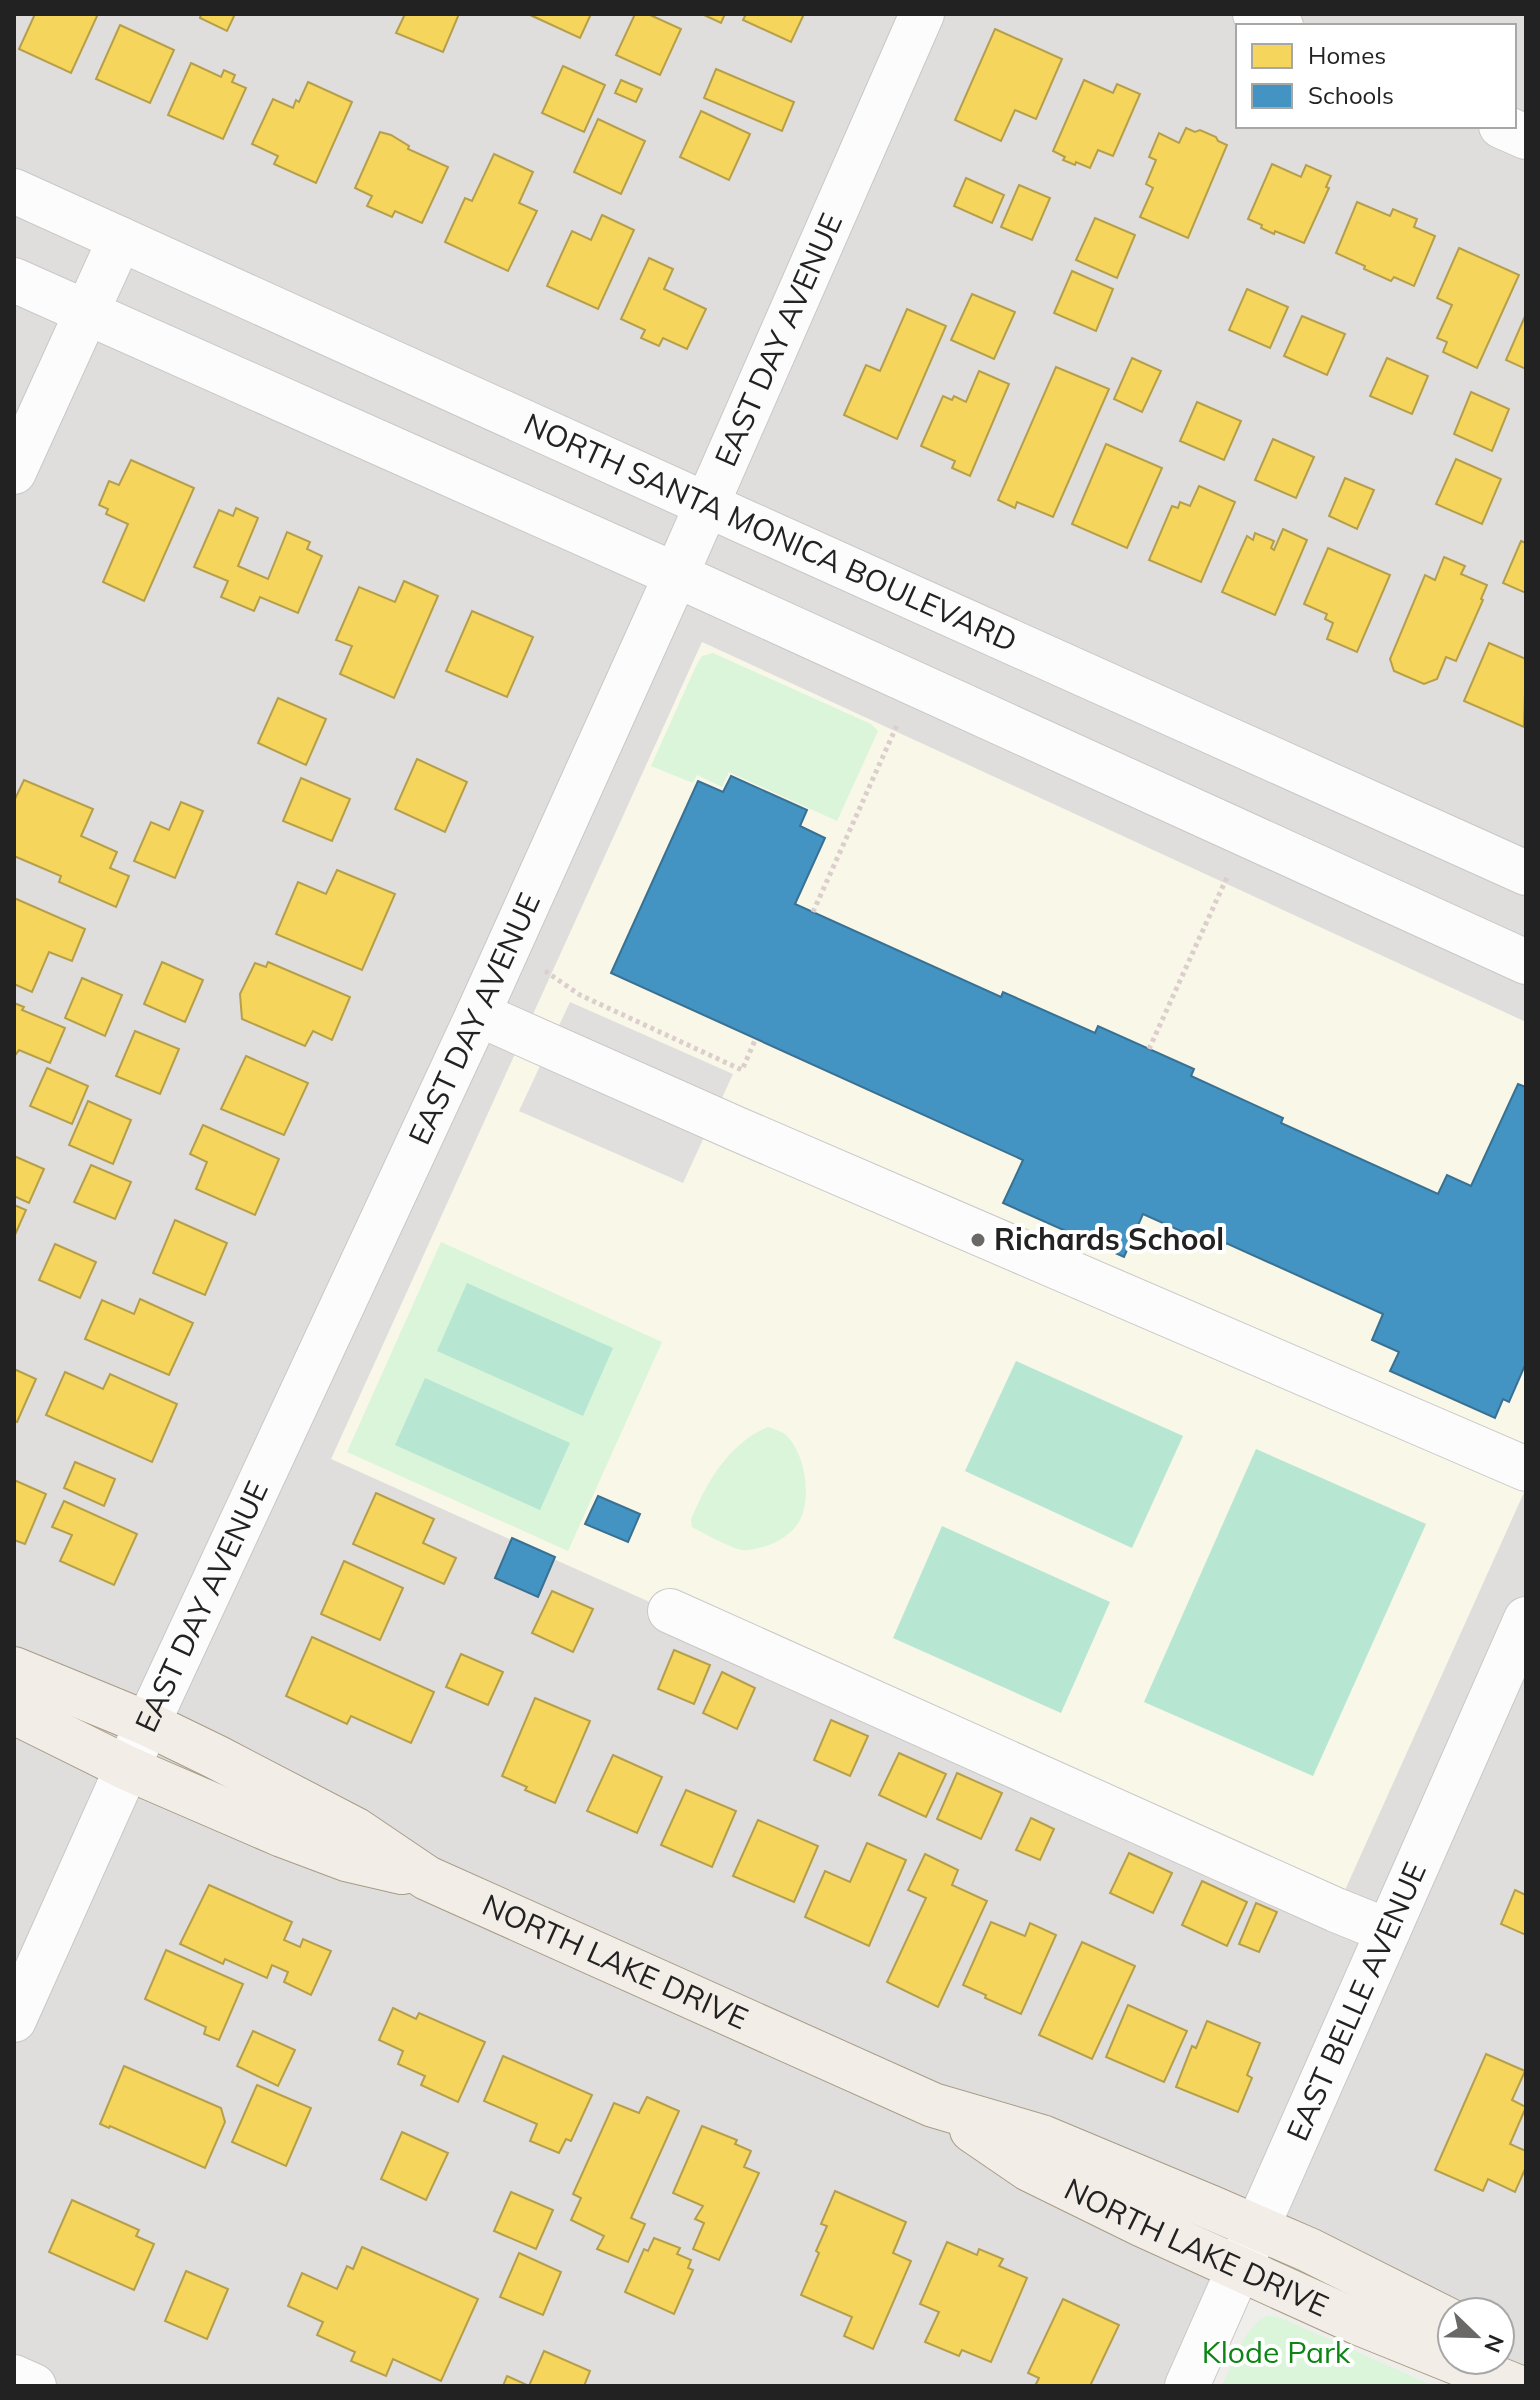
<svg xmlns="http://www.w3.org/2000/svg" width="1540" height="2400" viewBox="0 0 1540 2400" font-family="Mulish,sans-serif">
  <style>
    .residential { fill: #dfdedc; fill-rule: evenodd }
    .education { fill: #f8f7e8 }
    .park { fill: #daf5da }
    .pitch { fill: #b7e6d2 }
    .parking { fill: #e0dfde }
    .homes { fill: #f6d55c; stroke: #b69f4b; stroke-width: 2 }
    .schools { fill: #4393c3; stroke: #397193; stroke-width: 2 }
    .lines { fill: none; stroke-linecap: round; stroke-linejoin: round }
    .minor-casing { stroke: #c9c8c7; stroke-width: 46 }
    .major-casing { stroke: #a79c86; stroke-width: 46 }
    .path { stroke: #dccecd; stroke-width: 5; stroke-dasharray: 4 4; stroke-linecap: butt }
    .minor { stroke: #fdfcfc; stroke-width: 44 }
    .major { stroke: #f3ede7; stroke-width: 44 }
    .poi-dot { fill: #6a6968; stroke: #fff; stroke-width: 3 }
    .labels { text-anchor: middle; stroke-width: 8; stroke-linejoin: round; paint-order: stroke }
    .street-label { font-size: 30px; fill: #222; stroke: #fff }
    .poi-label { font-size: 30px; font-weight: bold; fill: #222; stroke: #fff; text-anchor: start }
    .park-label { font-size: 30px; fill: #0c8416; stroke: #fff }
  </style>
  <rect width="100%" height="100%" fill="#f0eeeb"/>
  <!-- residential -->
  <path class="residential" d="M 14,14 L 1526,14 L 1526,2386 L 1515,2386 L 1359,2323 L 1240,2268 L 1187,2386 L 14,2386 ZM 1238,26 L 1514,26 L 1514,126 L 1238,126 ZM 1452,2312 L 1500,2312 L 1500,2360 L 1452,2360 Z"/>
  <!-- education -->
  <path class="education" d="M 702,642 L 1526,1022 L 1526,1488 L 1336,1910 L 331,1459 Z"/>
  <!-- park -->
  <g class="park">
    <path d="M 713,653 L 871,724 L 878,731 L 837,821 L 729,772 L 722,787 L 697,775 L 693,783 L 651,766 L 696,666 L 702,656 Z"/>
    <path d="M 441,1242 L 662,1342 L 568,1551 L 347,1452 Z"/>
    <path d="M 768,1427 C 774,1429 780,1431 785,1434 C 805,1452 812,1496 800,1520 C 794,1532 779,1542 766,1546 C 759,1548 750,1551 742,1550 C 731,1548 703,1533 692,1527 L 691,1520 C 706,1483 729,1443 768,1427 Z"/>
    <path d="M 1268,2315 L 1281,2318 L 1434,2386 L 1222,2386 C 1232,2365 1246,2323 1268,2315 Z"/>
  </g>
  <!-- pitch -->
  <g class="pitch">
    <path d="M 467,1283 L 613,1348 L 583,1416 L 437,1351 Z"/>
    <path d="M 1016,1361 L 1183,1436 L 1132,1548 L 965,1471 Z"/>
    <path d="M 425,1378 L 570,1443 L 540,1510 L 395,1445 Z"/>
    <path d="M 1256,1449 L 1426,1524 L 1313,1776 L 1144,1702 Z"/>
    <path d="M 942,1526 L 1110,1602 L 1061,1713 L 893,1638 Z"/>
  </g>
  <!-- parking -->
  <path class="parking" d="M 570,1002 L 733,1074 L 683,1183 L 519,1111 Z"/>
  <!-- homes -->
  <g class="homes">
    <path d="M 35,14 L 98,14 L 71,73 L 19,49 Z"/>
    <path d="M 201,14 L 235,14 L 227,31 L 200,18 Z"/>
    <path d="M 405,14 L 459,14 L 443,52 L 396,33 Z"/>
    <path d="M 528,14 L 591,14 L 580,38 Z"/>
    <path d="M 635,14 L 648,14 L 681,29 L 660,75 L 616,55 Z"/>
    <path d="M 702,14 L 725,14 L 721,23 Z"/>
    <path d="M 746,14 L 804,14 L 791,42 L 743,20 Z"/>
    <path d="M 120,25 L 174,50 L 150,103 L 96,79 Z"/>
    <path d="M 995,29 L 1062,59 L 1036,119 L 1015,110 L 1001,141 L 955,120 Z"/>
    <path d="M 191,63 L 221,77 L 224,70 L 235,75 L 232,82 L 246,88 L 223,139 L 168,115 Z"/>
    <path d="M 563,66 L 605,85 L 584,132 L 542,113 Z"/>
    <path d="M 716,69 L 794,102 L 782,131 L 704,98 Z"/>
    <path d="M 621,80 L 642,89 L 636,102 L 615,93 Z"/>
    <path d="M 1084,80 L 1113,93 L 1117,84 L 1140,94 L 1113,156 L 1098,150 L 1090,168 L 1076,162 L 1075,165 L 1063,160 L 1065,157 L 1053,151 Z"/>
    <path d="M 308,82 L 352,102 L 316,183 L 274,164 L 278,156 L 252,144 L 273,99 L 293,108 L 296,100 L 299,102 Z"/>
    <path d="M 701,111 L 750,134 L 729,180 L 680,157 Z"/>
    <path d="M 598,119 L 645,141 L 621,194 L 574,172 Z"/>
    <path d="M 1186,128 L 1195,132 L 1200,130 L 1216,137 L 1218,141 L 1227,145 L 1188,238 L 1140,217 L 1153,188 L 1146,184 L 1156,160 L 1149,157 L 1159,133 L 1179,143 Z"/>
    <path d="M 380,132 L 391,135 L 409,146 L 408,149 L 448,167 L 422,223 L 395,211 L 392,217 L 367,206 L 372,196 L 355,188 Z"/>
    <path d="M 494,154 L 533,172 L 519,203 L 537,211 L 508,271 L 445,242 L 465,198 L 472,201 Z"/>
    <path d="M 1272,164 L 1301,177 L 1306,165 L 1331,176 L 1326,187 L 1329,188 L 1304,243 L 1275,231 L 1274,234 L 1261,228 L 1262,225 L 1248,219 Z"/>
    <path d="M 966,178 L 1004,195 L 992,223 L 954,206 Z"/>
    <path d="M 1019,185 L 1050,198 L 1032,240 L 1001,227 Z"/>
    <path d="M 1357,202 L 1390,216 L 1393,209 L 1417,219 L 1414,227 L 1435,236 L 1414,286 L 1394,277 L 1391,281 L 1364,269 L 1365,266 L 1336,253 Z"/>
    <path d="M 602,215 L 634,230 L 598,309 L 547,286 L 572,231 L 591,240 Z"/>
    <path d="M 1095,218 L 1135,235 L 1117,278 L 1076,260 Z"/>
    <path d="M 1459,248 L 1519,275 L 1477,368 L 1443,352 L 1447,342 L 1437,338 L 1452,305 L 1437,298 Z"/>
    <path d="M 649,258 L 673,269 L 664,289 L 706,309 L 687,349 L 663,338 L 659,346 L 641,338 L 645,330 L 621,319 Z"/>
    <path d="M 1072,271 L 1113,289 L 1096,331 L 1054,313 Z"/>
    <path d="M 1247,289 L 1288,307 L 1270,348 L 1229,330 Z"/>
    <path d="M 972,294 L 1015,312 L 994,359 L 951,340 Z"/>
    <path d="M 907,309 L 946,326 L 897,439 L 844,415 L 866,365 L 880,371 Z"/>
    <path d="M 1526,314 L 1526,369 L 1506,360 Z"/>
    <path d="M 1302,316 L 1345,334 L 1327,375 L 1284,356 Z"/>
    <path d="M 1132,358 L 1161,371 L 1142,412 L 1114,399 Z"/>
    <path d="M 1387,358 L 1428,376 L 1412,414 L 1370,396 Z"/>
    <path d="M 1056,367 L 1109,389 L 1053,517 L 1017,502 L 1015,508 L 998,500 Z"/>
    <path d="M 979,371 L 1009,384 L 970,476 L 952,468 L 955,461 L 921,446 L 943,396 L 952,400 L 954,396 L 966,402 Z"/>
    <path d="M 1471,392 L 1509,409 L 1492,451 L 1454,434 Z"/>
    <path d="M 1197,402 L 1241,421 L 1224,460 L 1180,441 Z"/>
    <path d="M 1273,439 L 1314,457 L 1296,498 L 1255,480 Z"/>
    <path d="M 1106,444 L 1162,468 L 1127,548 L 1072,524 Z"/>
    <path d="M 1456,459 L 1501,479 L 1482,524 L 1436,504 Z"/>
    <path d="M 131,460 L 194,488 L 144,601 L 103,582 L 128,524 L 106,514 L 108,509 L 99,505 L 109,481 L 119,485 Z"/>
    <path d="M 1345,478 L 1374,490 L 1357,529 L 1329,516 Z"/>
    <path d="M 1199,486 L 1235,502 L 1201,582 L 1149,560 L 1172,506 L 1178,508 L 1180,502 L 1190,506 Z"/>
    <path d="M 236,508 L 258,518 L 238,566 L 268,579 L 287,532 L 310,542 L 307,549 L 322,556 L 298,613 L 260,597 L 254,611 L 221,597 L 228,581 L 194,567 L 219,510 L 233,516 Z"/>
    <path d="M 1283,529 L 1307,540 L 1275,615 L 1222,592 L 1247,536 L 1253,540 L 1255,533 L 1274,541 L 1271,548 L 1274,550 Z"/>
    <path d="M 1521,541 L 1526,543 L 1526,593 L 1503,583 Z"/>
    <path d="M 1328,548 L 1390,575 L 1357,652 L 1327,639 L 1333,623 L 1325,619 L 1327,614 L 1304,604 Z"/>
    <path d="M 1444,557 L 1465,566 L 1461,574 L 1487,585 L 1481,599 L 1483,600 L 1456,661 L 1446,657 L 1437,679 L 1424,684 L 1394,671 L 1390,659 L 1425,575 L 1435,580 Z"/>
    <path d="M 404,581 L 438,596 L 394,698 L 340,674 L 352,646 L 336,640 L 359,587 L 395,602 Z"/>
    <path d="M 472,611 L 533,637 L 507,697 L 446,671 Z"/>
    <path d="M 1489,643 L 1526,659 L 1524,727 L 1464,701 Z"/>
    <path d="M 278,698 L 326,719 L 306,765 L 258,743 Z"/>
    <path d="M 417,759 L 467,782 L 445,832 L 395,809 Z"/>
    <path d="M 301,778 L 350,799 L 332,841 L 283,821 Z"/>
    <path d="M 24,780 L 93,809 L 81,836 L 117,852 L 110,868 L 129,876 L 116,907 L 59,882 L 61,876 L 14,856 L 14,801 Z"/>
    <path d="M 181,802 L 203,811 L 175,878 L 134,861 L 151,822 L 169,830 Z"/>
    <path d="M 337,870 L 395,894 L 362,970 L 276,934 L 298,882 L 326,894 Z"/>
    <path d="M 14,898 L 85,929 L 72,961 L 49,952 L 32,992 L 14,984 Z"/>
    <path d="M 162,962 L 203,980 L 185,1022 L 144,1004 Z"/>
    <path d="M 268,962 L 350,997 L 332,1040 L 313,1031 L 305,1046 L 242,1019 L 240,994 L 255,963 L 266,967 Z"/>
    <path d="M 82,978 L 122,995 L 105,1036 L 65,1018 Z"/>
    <path d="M 14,1003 L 24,1007 L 22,1010 L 65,1028 L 50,1063 L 19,1050 L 14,1057 Z"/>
    <path d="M 135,1031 L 179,1049 L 160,1094 L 116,1076 Z"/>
    <path d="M 246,1056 L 308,1083 L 284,1135 L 221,1109 Z"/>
    <path d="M 47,1068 L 88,1086 L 72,1124 L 30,1106 Z"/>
    <path d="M 88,1101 L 131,1120 L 113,1164 L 69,1145 Z"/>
    <path d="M 203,1125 L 279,1159 L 255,1215 L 196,1189 L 207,1162 L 190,1154 Z"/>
    <path d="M 14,1156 L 44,1169 L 29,1203 L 14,1196 Z"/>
    <path d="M 91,1165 L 131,1182 L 115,1219 L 74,1202 Z"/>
    <path d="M 14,1205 L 26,1210 L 14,1237 Z"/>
    <path d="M 175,1220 L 227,1243 L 205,1295 L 153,1273 Z"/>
    <path d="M 55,1244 L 96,1262 L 80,1298 L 39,1280 Z"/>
    <path d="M 140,1299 L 193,1323 L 169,1375 L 85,1339 L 102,1300 L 134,1314 Z"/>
    <path d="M 14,1369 L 36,1379 L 17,1422 L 14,1421 Z"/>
    <path d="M 65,1372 L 103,1389 L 110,1374 L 177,1404 L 152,1462 L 46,1415 Z"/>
    <path d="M 75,1462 L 115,1479 L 104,1506 L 64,1488 Z"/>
    <path d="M 14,1480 L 46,1494 L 25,1544 L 14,1540 Z"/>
    <path d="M 376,1493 L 434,1519 L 423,1543 L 456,1558 L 444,1584 L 353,1544 Z"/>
    <path d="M 64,1501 L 137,1534 L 114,1585 L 60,1561 L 72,1535 L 52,1527 Z"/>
    <path d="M 344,1561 L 403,1588 L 380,1640 L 321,1614 Z"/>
    <path d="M 552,1591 L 593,1609 L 573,1652 L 532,1633 Z"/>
    <path d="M 312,1637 L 434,1692 L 411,1743 L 351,1716 L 347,1724 L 286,1696 Z"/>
    <path d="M 674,1650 L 710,1665 L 694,1704 L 658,1689 Z"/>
    <path d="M 461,1654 L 503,1672 L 488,1705 L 446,1687 Z"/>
    <path d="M 722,1672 L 755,1688 L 737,1729 L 703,1713 Z"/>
    <path d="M 535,1698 L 590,1721 L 555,1803 L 525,1790 L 527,1787 L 502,1776 Z"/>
    <path d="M 831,1720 L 868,1736 L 850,1776 L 814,1760 Z"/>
    <path d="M 899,1753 L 946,1774 L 926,1817 L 879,1795 Z"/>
    <path d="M 613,1755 L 662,1777 L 637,1833 L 587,1811 Z"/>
    <path d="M 957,1773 L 1002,1793 L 981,1839 L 937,1819 Z"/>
    <path d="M 686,1790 L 736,1811 L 712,1867 L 661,1845 Z"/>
    <path d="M 1031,1818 L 1054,1829 L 1040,1860 L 1016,1850 Z"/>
    <path d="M 758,1820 L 818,1846 L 794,1902 L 733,1876 Z"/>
    <path d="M 867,1843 L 906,1860 L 869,1946 L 805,1917 L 825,1871 L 850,1882 Z"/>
    <path d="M 1129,1853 L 1172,1873 L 1153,1913 L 1110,1893 Z"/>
    <path d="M 925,1854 L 958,1870 L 952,1885 L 987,1901 L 938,2007 L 887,1982 L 926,1898 L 908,1890 Z"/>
    <path d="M 1202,1881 L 1247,1902 L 1227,1946 L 1182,1925 Z"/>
    <path d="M 209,1885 L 292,1922 L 284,1940 L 300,1947 L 303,1939 L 331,1951 L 311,1995 L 284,1982 L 288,1972 L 272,1965 L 267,1978 L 225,1959 L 223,1964 L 180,1944 Z"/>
    <path d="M 1515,1890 L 1526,1895 L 1526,1935 L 1501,1924 Z"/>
    <path d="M 1256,1903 L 1277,1912 L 1259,1952 L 1239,1944 Z"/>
    <path d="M 991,1922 L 1025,1936 L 1030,1923 L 1056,1935 L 1021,2014 L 985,1998 L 986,1995 L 963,1985 Z"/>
    <path d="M 1082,1942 L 1135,1966 L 1092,2059 L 1039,2035 Z"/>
    <path d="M 166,1950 L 243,1984 L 219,2040 L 204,2034 L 206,2027 L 145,1999 Z"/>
    <path d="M 1128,2005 L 1187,2031 L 1164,2082 L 1106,2057 Z"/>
    <path d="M 393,2008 L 416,2019 L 419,2013 L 485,2042 L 458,2102 L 421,2085 L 425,2076 L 398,2064 L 403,2051 L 379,2040 Z"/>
    <path d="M 1207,2021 L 1260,2043 L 1247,2075 L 1252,2078 L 1238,2112 L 1176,2087 L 1192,2046 L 1196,2048 Z"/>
    <path d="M 253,2031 L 295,2050 L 278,2086 L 237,2066 Z"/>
    <path d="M 1486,2054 L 1525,2071 L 1512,2100 L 1526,2107 L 1510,2144 L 1526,2151 L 1526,2167 L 1515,2192 L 1488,2179 L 1483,2191 L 1435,2170 Z"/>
    <path d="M 503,2056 L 592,2095 L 571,2141 L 566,2139 L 559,2153 L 530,2141 L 537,2124 L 484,2101 Z"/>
    <path d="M 124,2066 L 221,2108 L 225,2122 L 205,2168 L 110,2126 L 109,2128 L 100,2124 Z"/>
    <path d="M 257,2085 L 311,2108 L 286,2166 L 232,2142 Z"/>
    <path d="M 647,2097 L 679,2111 L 631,2218 L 645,2224 L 628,2262 L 597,2249 L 604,2236 L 571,2220 L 581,2198 L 573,2194 L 614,2103 L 639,2113 Z"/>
    <path d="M 702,2126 L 737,2140 L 735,2144 L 751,2151 L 744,2167 L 759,2173 L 719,2260 L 693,2249 L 704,2223 L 695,2219 L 703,2206 L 673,2193 Z"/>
    <path d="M 402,2132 L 448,2153 L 426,2200 L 381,2179 Z"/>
    <path d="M 835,2191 L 906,2222 L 893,2253 L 911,2261 L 873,2349 L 844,2336 L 852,2317 L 801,2295 L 819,2253 L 816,2251 L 827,2226 L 821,2224 Z"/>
    <path d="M 511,2192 L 553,2210 L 536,2249 L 494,2231 Z"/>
    <path d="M 72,2200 L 139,2230 L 136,2236 L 154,2244 L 134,2290 L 49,2252 Z"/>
    <path d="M 654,2238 L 680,2248 L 677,2254 L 691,2260 L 688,2268 L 693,2270 L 674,2314 L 625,2292 L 644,2249 L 648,2251 Z"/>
    <path d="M 947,2242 L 977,2255 L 979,2249 L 1003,2259 L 999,2266 L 1027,2278 L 991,2362 L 962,2350 L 959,2356 L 925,2342 L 939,2312 L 920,2304 Z"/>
    <path d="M 362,2247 L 478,2299 L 441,2381 L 393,2359 L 386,2376 L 351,2361 L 355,2352 L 317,2335 L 323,2322 L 288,2306 L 302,2273 L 337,2289 L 347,2266 L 353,2269 Z"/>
    <path d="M 519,2253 L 561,2272 L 543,2315 L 500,2297 Z"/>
    <path d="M 186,2271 L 228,2289 L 207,2339 L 165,2321 Z"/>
    <path d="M 1063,2299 L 1119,2325 L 1090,2386 L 1035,2386 L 1039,2378 L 1028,2373 Z"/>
    <path d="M 544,2351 L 590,2371 L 584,2386 L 503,2386 L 507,2376 L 529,2386 Z"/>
  </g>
  <!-- schools -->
  <g class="schools">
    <path d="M 731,776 L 807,810 L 800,826 L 825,838 L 795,904 L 1001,997 L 1003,992 L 1095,1033 L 1098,1026 L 1194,1069 L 1191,1076 L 1283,1118 L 1281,1123 L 1438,1194 L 1447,1175 L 1471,1186 L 1518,1084 L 1526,1087 L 1526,1363 L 1509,1402 L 1503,1399 L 1495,1418 L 1390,1371 L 1399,1352 L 1372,1340 L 1383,1314 L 1226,1243 L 1223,1250 L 1143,1214 L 1124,1257 L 1003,1203 L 1023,1160 L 611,973 L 698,781 L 723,792 Z"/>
    <path d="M 598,1496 L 640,1514 L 628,1542 L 585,1524 Z"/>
    <path d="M 512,1538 L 555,1557 L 538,1597 L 495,1578 Z"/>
  </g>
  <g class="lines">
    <!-- minor casing -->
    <g class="minor-casing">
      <g id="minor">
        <path d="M 1255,14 L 1281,26"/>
        <path d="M 1501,126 L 1526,137"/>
        <path id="s1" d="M 14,191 L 747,523 L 1526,873"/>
        <path d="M 14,280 L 676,575 L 1526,962"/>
        <path d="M 14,472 L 120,239"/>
        <path d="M 478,1014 L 737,1129 L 1526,1469"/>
        <path d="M 670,1611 L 1336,1910 L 1388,1931"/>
        <path id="s2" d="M 14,2020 L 127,1768 L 478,1014 L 676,575 L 922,14"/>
        <path d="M 14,2377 L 34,2386"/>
        <path id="s3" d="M 1187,2386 L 1526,1619"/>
      </g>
    </g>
    <!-- major casing -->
    <g class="major-casing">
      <g id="major">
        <path id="s4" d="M 14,1669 L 148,1724 L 216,1757 L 356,1830 L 427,1878 L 933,2105 L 1042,2137 L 1212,2208 L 1309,2250 L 1452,2322"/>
        <path d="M 14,1712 L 127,1768 L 282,1835 L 346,1859 L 402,1872"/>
        <path id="s5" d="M 972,2130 L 1029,2169 L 1143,2225 L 1359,2323 L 1515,2386"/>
      </g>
    </g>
    <!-- path -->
    <g class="path">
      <path d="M 813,912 L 898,723"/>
      <path d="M 545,971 L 580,995 L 742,1070 L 756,1038"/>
      <path d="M 1149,1049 L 1228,875"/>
    </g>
    <!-- minor -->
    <use href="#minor" class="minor"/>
    <!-- major -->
    <use href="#major" class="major"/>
  </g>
  <!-- markers -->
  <circle class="poi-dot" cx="978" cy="1240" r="8"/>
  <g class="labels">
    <!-- street labels -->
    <g class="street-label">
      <text dy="10" stroke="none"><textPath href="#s2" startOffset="1846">EAST DAY AVENUE</textPath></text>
      <text dy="10" stroke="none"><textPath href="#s1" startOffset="830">NORTH SANTA MONICA BOULEVARD</textPath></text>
      <text dy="10" stroke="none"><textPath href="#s2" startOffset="1102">EAST DAY AVENUE</textPath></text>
      <text dy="10" stroke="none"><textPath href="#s2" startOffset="454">EAST DAY AVENUE</textPath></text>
      <text dy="10" stroke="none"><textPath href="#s4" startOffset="670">NORTH LAKE DRIVE</textPath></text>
      <text dy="10" stroke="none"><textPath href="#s3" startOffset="420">EAST BELLE AVENUE</textPath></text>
      <text dy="10" stroke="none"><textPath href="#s5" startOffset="254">NORTH LAKE DRIVE</textPath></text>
    </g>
    <!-- poi labels -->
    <g class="poi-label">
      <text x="994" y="1250">Richards School</text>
    </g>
    <!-- park labels -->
    <g class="park-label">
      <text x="1276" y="2363">Klode Park</text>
    </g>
  </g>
  <!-- border -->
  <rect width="1540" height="2400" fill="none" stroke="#222222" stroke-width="32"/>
  <!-- legend -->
  <rect x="1236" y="24" width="280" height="104" fill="#ffffff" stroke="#a7a7a7" stroke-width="2"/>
  <rect x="1252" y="44" width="40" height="24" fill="#f6d55c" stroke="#a7a7a7" stroke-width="2"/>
  <text x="1308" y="64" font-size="24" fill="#222222">Homes</text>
  <rect x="1252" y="84" width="40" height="24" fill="#4393c3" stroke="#a7a7a7" stroke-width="2"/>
  <text x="1308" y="104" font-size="24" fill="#222222">Schools</text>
  <!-- north arrow -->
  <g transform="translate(1476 2336) rotate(113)"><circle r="38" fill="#ffffff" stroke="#a7a7a7" stroke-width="2"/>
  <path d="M0-6L14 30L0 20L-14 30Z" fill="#6a6968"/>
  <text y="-12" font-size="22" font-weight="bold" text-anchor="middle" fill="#222222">N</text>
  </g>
</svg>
